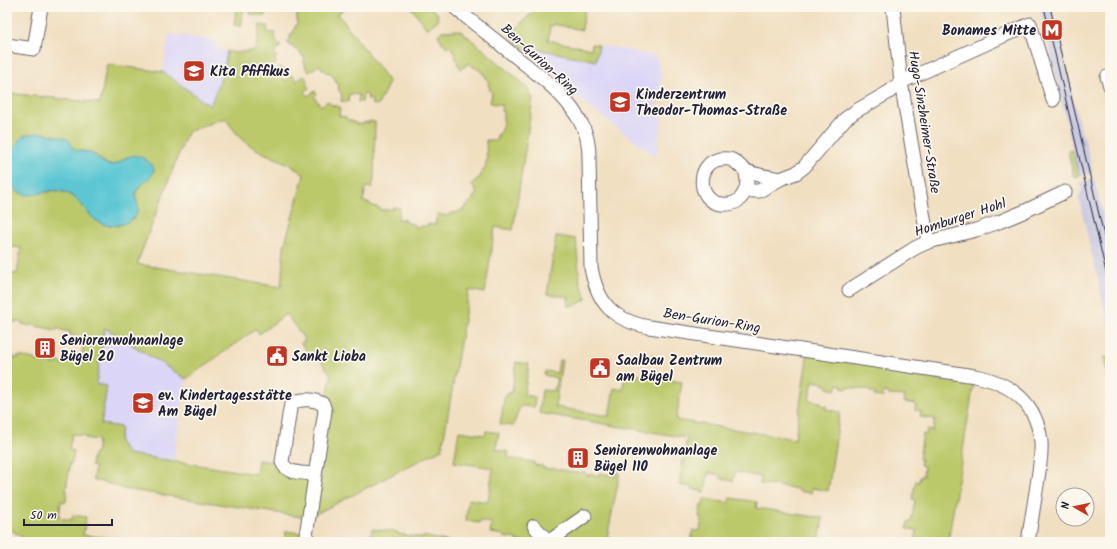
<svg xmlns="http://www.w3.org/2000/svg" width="1117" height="549" viewBox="0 0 1117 549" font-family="Kalam,sans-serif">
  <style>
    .built { fill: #dbd6f7 }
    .industrial { fill: #c1c2dd }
    .green { fill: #bcc96b; stroke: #6f7653; fill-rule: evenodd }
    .water { fill: #5bc7d3; stroke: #3e7487 }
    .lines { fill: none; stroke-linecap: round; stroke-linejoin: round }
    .street-casing { stroke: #6a646a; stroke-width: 15 }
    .street { stroke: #fff; stroke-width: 13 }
    .tram { stroke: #22223b; stroke-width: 1 }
    .labels { text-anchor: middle; stroke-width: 3.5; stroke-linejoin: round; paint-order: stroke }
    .poi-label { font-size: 14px; font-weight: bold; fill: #22223b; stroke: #fbf7ec; text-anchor: start }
    .street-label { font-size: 14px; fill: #22223b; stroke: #fbf7ec }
  </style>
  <rect width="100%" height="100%" fill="#fbf7ec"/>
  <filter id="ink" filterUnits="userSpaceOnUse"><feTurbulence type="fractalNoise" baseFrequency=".025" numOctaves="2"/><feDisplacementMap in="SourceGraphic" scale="8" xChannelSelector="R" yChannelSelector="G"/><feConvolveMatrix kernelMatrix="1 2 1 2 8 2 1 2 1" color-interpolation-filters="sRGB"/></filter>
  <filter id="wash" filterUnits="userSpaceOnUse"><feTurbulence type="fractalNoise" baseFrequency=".012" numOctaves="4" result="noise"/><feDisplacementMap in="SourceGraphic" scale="16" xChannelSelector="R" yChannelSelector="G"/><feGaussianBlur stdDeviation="0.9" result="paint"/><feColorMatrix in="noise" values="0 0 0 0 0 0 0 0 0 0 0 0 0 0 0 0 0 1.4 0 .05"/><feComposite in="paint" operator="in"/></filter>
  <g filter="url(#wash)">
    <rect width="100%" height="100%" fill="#f1dfc1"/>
    <!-- built -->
    <g class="built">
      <path d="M 169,34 L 218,41 L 217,50 L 227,51 L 224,70 L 210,106 L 163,72 Z"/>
      <path d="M 599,45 L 656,56 L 662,76 L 656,107 L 663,110 L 656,157 L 588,106 L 563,82 L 532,55 L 537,49 L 596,61 Z"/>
      <path d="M 105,328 L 186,379 L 173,461 L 128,454 L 119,442 L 100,424 L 107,386 L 96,384 Z"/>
    </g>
    <!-- industrial -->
    <g class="industrial">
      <path d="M 1040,7 L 1052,7 L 1082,136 L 1084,136 L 1093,173 L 1079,176 Z"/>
      <path d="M 1094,178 L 1110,245 L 1110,333 L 1079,199 L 1082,189 L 1080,183 Z"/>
    </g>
    <!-- green -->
    <g class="green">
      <path d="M 237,7 L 244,7 L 241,26 L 234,25 Z"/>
      <path d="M 251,7 L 272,7 L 272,11 L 266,10 L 265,16 L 250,14 Z"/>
      <path d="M 295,7 L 347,7 L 338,14 L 389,82 L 378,105 L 371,104 L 372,100 L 367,99 L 368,95 L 363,94 L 362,102 L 358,102 L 359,95 L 349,94 L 348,102 L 341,101 L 342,96 L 338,88 L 339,86 L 335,81 L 336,80 L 329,72 L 327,73 L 324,69 L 323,70 L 319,65 L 309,72 L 305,66 L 306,65 L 303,62 L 305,60 L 300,51 L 299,52 L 296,49 L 295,50 L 292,46 L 291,47 L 287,42 L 290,40 L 290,35 L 292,35 L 296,25 L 297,25 L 297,14 L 296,13 L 296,9 L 295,9 Z"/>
      <path d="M 411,7 L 429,7 L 438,14 L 437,21 L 427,29 Z"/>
      <path d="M 538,7 L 585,7 L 582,30 L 553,24 L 552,26 L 550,26 L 548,40 L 591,49 L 592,44 L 599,45 L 596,61 L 537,49 L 532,55 L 510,36 L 522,22 Z"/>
      <path d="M 260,25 L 268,26 L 267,32 L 276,33 L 275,38 L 281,46 L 274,52 L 277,57 L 274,59 L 277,63 L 271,67 L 275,71 L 281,67 L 284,70 L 280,73 L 285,81 L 293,75 L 297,81 L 304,76 L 308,82 L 306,84 L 309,88 L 305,92 L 308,96 L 315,91 L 317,94 L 314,97 L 321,106 L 328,101 L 331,105 L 340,107 L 339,116 L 346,117 L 346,119 L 356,123 L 356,124 L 364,124 L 364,122 L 369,123 L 369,121 L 375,122 L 374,179 L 372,188 L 366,187 L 363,202 L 370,203 L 370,205 L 380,208 L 380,210 L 393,209 L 393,207 L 400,208 L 398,219 L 405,220 L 405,222 L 415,225 L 415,227 L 419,227 L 420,226 L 428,226 L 428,224 L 435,225 L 437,214 L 447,216 L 451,213 L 452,214 L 455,212 L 456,213 L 467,207 L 466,206 L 474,198 L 473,197 L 477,193 L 471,184 L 480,177 L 483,169 L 485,169 L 486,162 L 487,162 L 486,140 L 496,141 L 497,135 L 499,135 L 504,121 L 503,120 L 503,111 L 501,111 L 502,105 L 490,103 L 492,93 L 489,89 L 490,88 L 488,85 L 489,83 L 484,74 L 483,74 L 479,69 L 478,70 L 475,67 L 474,68 L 470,63 L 461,69 L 457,63 L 458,62 L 455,58 L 456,57 L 452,49 L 449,46 L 447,47 L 444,43 L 443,44 L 438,35 L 442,31 L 460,30 L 531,90 L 530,96 L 533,97 L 513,230 L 495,227 L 485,293 L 469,290 L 442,449 L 308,518 L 124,489 L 111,484 L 93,480 L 95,467 L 91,466 L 93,454 L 96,454 L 98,440 L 85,438 L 85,436 L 72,434 L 69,450 L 74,451 L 72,463 L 70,463 L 66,490 L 67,490 L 66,502 L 61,501 L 59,518 L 72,520 L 73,515 L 86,517 L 83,535 L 109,538 L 109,539 L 129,542 L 29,542 L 7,527 L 7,494 L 9,482 L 7,470 L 7,354 L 13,355 L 13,358 L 18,358 L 18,356 L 35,359 L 35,361 L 43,362 L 43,360 L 52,362 L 52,364 L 56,364 L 56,362 L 65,364 L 65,361 L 82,363 L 83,359 L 81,359 L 84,341 L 86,341 L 87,338 L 70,335 L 70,332 L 61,330 L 61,329 L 58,328 L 57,330 L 35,326 L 35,325 L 32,324 L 31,326 L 22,324 L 22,322 L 7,322 L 7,316 L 12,296 L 7,295 L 7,273 L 17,274 L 21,248 L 7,246 L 7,93 L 100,103 L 107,64 L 163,72 L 210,106 L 224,70 L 227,51 L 235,53 L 256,50 ZM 225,118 C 231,126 237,135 245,142 C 259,152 273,157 289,164 C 294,167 299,171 304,175 L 284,247 L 281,287 L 137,264 L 187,132 ZM 69,140 C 76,158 78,147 91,153 C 106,160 109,174 126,157 C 137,158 147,157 153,167 L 144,181 L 137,190 L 135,196 L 137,202 L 134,218 L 117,226 L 83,206 L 71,194 L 54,190 L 47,192 ZM 286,314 L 305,340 L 301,343 L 311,357 L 316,354 L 331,375 L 315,474 L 282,462 L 274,462 L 258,460 L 256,474 L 128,454 L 119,442 L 121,427 L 101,424 L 107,386 L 96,384 L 105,328 L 186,379 L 256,329 L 259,334 Z"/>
      <path d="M 1072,150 L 1079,176 L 1074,177 L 1068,151 Z"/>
      <path d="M 558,236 L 576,239 L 580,283 L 587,299 L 576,305 L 567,306 L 569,297 L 547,294 L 556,237 Z"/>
      <path d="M 808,351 L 975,376 L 948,542 L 916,542 L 915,541 L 917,530 L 907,529 L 908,522 L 911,522 L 915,500 L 912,499 L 916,481 L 919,482 L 920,476 L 923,476 L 924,466 L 920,465 L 921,459 L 919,459 L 923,434 L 926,435 L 927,430 L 933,431 L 935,419 L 920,417 L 921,411 L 915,410 L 916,404 L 904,402 L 905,396 L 889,395 L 889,393 L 884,392 L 883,397 L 874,396 L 875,393 L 870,392 L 870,390 L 847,387 L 846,389 L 842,388 L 842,385 L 838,384 L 836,390 L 828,388 L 828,385 L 824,385 L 824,383 L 813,381 L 809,400 L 821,402 L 821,405 L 826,406 L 826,409 L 840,412 L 828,491 L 812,488 L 811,493 L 798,491 L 798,489 L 773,485 L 772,486 L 760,484 L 761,477 L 735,472 L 733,481 L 720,478 L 721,475 L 708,473 L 705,492 L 692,489 L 692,487 L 679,485 L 687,438 L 539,413 L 542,390 L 554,391 L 557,378 L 544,375 L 545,371 L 557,373 L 559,360 L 562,360 L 555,407 L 609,416 L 614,388 L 623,390 L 625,373 L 682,382 L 676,420 L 795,439 Z"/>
      <path d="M 1110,357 L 1110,384 L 1104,358 Z"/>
      <path d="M 516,362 L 529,364 L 524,395 L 535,397 L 534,407 L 522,406 L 520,407 L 513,426 L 500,424 L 505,395 L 512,392 Z"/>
      <path d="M 459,431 L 485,435 L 486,431 L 499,433 L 496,449 L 509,452 L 508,458 L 534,462 L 534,465 L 543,466 L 543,468 L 550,469 L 551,468 L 569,471 L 569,472 L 576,473 L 577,472 L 586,473 L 586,475 L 589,476 L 589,474 L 599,476 L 599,473 L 616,476 L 616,472 L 620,472 L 607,538 L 621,541 L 620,542 L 517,542 L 517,539 L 504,537 L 504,535 L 490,533 L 492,523 L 479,521 L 479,523 L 466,521 L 468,499 L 488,502 L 493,468 L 454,462 Z"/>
      <path d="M 730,498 L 757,502 L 756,508 L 823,518 L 819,542 L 691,542 L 693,530 L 700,531 L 702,518 L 699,517 L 701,505 L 703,506 L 704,499 L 729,503 Z"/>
      <path d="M 372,529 L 398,532 L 398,534 L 424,538 L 424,536 L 450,542 L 367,542 L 368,535 L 371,535 Z"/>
      <path d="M 286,531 L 306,534 L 305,542 L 285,542 Z"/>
    </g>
    <!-- water -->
    <path class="water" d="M 43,133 C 49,135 66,136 69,141 C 72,144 71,148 75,150 C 80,152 85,151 90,153 C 96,155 101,163 108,165 C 122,167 124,151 141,157 C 145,159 148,161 151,164 C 161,175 141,182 137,190 C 133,197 139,202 138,210 C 136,224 111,229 100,223 C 84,214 80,195 61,191 C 47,188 29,201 17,191 C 4,180 11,147 22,137 C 27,133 37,134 43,133 Z"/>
  </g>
  <g filter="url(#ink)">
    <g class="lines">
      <!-- street casing -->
      <g class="street-casing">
        <g id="street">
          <path d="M 454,7 C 476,25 499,43 521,61 C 544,79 571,100 583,127 C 588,137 589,147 589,157 L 591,268 C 598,304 613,320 649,327 L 975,376 C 1011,383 1037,403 1041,442 C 1042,456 1039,471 1037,485 C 1034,504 1031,523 1028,542"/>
          <path d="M 893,7 L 901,82 L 928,242"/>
          <path d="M 7,45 L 34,49 L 41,7"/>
          <path d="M 1107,77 L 1110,86"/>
          <path d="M 745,170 C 751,188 742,207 721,204 C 696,201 696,162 721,159 C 736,157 735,164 745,170 C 753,175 771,177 780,179"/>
          <path d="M 746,191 L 759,191 L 780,179 L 796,173 L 804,167 L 845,119 L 856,111 L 889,92 L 901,82 L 1030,24 L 1053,100"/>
          <path d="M 849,290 L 915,248 L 928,242 L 976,230 L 999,222 L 1023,212 L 1065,192"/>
          <path d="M 534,526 L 548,541"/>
          <path d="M 305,542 C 312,498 318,454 325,411 L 323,404 C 314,399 302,398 293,403 L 290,409 L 282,462 C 286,474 304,473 315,474"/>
          <path d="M 548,542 L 585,516"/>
        </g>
      </g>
      <!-- street -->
      <use href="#street" class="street"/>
      <!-- tram -->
      <g class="tram">
        <path d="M 1044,7 L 1110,289"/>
        <path d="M 1050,7 L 1110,261"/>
      </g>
    </g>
  </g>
  <!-- icons -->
  <defs>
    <g id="metro-square" transform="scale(1.15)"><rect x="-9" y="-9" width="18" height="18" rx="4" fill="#c8321e" stroke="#fbf7ec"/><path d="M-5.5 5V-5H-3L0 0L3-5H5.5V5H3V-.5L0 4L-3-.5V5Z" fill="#fff"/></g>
    <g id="school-square" transform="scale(1.15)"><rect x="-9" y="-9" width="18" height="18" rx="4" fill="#c8321e" stroke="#fbf7ec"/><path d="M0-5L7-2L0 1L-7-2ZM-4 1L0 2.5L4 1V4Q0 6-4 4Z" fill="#fff"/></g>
    <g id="building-square" transform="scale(1.15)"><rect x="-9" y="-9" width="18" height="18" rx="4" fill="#c8321e" stroke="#fbf7ec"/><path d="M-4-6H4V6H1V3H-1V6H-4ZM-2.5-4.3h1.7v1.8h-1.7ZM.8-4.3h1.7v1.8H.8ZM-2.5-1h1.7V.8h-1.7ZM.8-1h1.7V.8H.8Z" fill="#fff"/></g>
    <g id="civic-square" transform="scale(1.15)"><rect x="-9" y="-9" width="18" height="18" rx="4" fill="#c8321e" stroke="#fbf7ec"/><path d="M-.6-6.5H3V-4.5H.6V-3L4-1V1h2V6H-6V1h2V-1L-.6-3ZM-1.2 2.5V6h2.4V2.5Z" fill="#fff"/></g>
  </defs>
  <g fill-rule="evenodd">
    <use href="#metro-square" x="1052" y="30"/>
    <use href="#school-square" x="194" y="71"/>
    <use href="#school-square" x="620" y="102"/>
    <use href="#building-square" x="45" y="348"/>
    <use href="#civic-square" x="277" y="356"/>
    <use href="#civic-square" x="600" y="368"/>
    <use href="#school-square" x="143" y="403"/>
    <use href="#building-square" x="578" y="458"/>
  </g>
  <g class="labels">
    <!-- poi labels -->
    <g class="poi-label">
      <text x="1036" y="35" text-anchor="end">Bonames Mitte</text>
      <text x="210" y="76">Kita Pfiffikus</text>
      <text x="636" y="99">Kinderzentrum<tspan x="636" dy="16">Theodor-Thomas-Straße</tspan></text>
      <text x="60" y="345">Seniorenwohnanlage<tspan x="60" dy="16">Bügel 20</tspan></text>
      <text x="292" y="361">Sankt Lioba</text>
      <text x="616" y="365">Saalbau Zentrum<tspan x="616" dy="16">am Bügel</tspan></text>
      <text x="158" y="400">ev. Kindertagesstätte<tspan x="158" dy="16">Am Bügel</tspan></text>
      <text x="594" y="455">Seniorenwohnanlage<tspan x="594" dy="16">Bügel 110</tspan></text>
    </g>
    <!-- street labels -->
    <g class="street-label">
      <text transform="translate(540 59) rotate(42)" y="5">Ben-Gurion-Ring</text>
      <text transform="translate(925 122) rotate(81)" y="5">Hugo-Sinzheimer-Straße</text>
      <text transform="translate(960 217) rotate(-18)" y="5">Homburger Hohl</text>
      <text transform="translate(712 320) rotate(9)" y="5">Ben-Gurion-Ring</text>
    </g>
  </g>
  <!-- margin -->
  <rect width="1117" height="549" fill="none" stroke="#fbf7ec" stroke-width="24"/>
  <!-- north arrow -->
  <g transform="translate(1075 507) rotate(279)"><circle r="19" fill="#fbf7ec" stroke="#a4a2a5"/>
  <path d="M0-3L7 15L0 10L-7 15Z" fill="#c8321e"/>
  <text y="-6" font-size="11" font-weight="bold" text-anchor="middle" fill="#22223b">N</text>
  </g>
  <!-- scale -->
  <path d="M24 519v6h88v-6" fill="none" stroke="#22223b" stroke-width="2"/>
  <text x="30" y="519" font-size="12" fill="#22223b" stroke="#fbf7ec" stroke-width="3" paint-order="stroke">50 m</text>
</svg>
